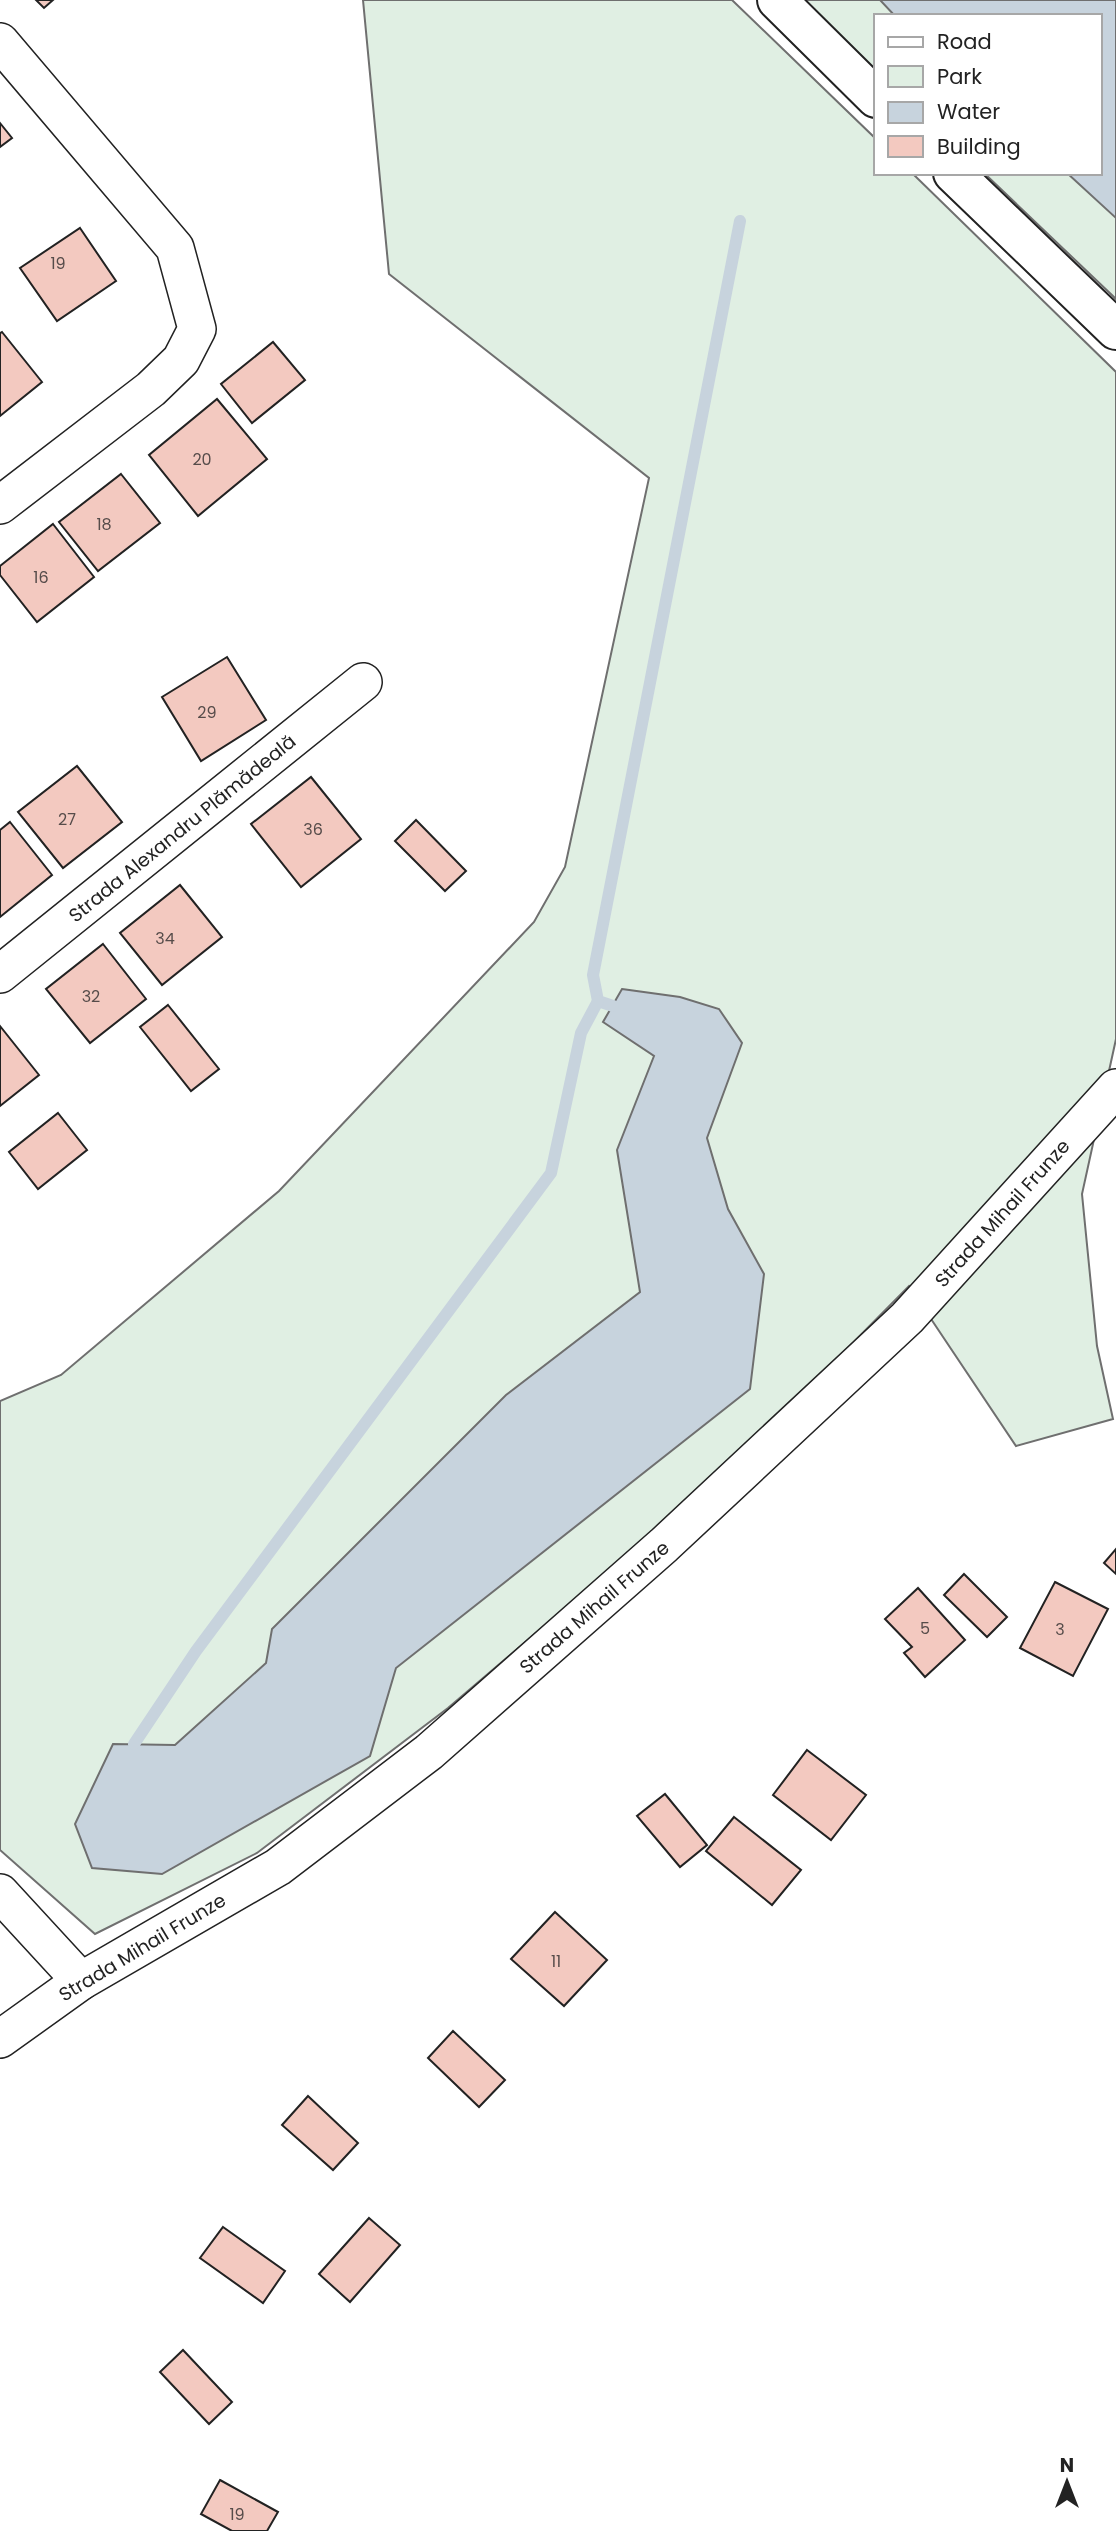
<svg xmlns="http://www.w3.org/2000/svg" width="1116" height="2531" viewBox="0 0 1116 2531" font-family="Poppins,sans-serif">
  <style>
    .green { fill: #e0efe3; stroke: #6f6f6f; stroke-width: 2 }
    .water { fill: #c7d3dd; stroke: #6f6f6f; stroke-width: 2 }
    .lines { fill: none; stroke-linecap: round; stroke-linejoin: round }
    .stream { stroke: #c7d3dd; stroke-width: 12 }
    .building { fill: #f3c9c0; stroke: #222; stroke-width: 2 }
    .minor-casing { stroke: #222; stroke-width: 40 }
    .tertiary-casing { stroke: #222; stroke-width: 42 }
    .minor { stroke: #fff; stroke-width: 37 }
    .tertiary { stroke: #fff; stroke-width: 38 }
    .labels { text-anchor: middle; stroke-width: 5; stroke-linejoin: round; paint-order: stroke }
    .number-label { font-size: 16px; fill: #564c4a }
    .street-label { font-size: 19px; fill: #222; stroke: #fff }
  </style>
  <rect width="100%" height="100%" fill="#fff"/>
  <!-- green -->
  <g class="green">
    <path d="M 363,0 L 732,0 L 876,139 L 876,173 L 912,173 L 1116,372 L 1116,1039 L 1082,1194 L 1097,1346 L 1113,1419 L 1016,1446 L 909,1286 L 730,1467 L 448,1708 L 257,1853 L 95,1934 L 0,1850 L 0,1401 L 61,1375 L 279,1191 L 534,922 L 565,867 L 649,478 L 389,274 Z"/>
    <path d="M 798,0 L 1116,0 L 1116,299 L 984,173 L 1100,173 L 1100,16 L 876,16 L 876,73 Z"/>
  </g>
  <!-- water -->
  <g class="water">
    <path d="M 880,0 L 1116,0 L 1116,218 L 1067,173 L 1100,173 L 1100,16 L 895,16 Z"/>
    <path d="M 622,989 L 680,997 L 719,1009 L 742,1043 L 707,1138 L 728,1209 L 764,1274 L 750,1389 L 396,1668 L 370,1756 L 162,1874 L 92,1868 L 75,1824 L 113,1744 L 175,1745 L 266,1663 L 272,1629 L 506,1395 L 640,1292 L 617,1150 L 654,1056 L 603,1022 Z"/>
  </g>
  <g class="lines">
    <!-- stream -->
    <g class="stream">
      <path d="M 613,1006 L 598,1001 L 593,975 L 740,221"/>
      <path d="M 134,1744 L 196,1651 L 551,1173 L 581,1033 L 598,1001"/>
    </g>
  </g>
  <!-- building -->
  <g class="building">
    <path d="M 36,0 L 53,0 L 44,8 Z"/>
    <path d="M 0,123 L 12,138 L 0,147 Z"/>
    <path d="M 80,228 L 116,281 L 57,321 L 20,268 Z"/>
    <path d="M 2,332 L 42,382 L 0,416 L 0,333 Z"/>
    <path d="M 273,342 L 305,380 L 252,423 L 221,384 Z"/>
    <path d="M 217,399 L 267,459 L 198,516 L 149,455 Z"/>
    <path d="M 121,474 L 160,523 L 98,571 L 59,522 Z"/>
    <path d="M 53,524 L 94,577 L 37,622 L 0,575 L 0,566 Z"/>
    <path d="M 227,657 L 266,720 L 201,761 L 162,697 Z"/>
    <path d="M 77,766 L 122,822 L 63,868 L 18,812 Z"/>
    <path d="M 311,777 L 361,839 L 301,887 L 251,824 Z"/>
    <path d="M 416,820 L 466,871 L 445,891 L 395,841 Z"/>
    <path d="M 10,822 L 52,875 L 0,917 L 0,830 Z"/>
    <path d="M 180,885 L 222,937 L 162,985 L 120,933 Z"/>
    <path d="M 103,944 L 146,999 L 90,1043 L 46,989 Z"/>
    <path d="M 168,1005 L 219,1069 L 191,1091 L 140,1027 Z"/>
    <path d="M 0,1026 L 39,1075 L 0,1106 Z"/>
    <path d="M 58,1113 L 87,1150 L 38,1189 L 9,1152 Z"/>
    <path d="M 1116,1549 L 1116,1574 L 1104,1563 Z"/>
    <path d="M 964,1574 L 1007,1617 L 987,1637 L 944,1595 Z"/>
    <path d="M 1055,1582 L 1108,1609 L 1073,1676 L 1020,1648 Z"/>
    <path d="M 918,1588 L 965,1640 L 925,1677 L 904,1653 L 912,1647 L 885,1619 Z"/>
    <path d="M 807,1750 L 866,1795 L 831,1840 L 773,1795 Z"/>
    <path d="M 665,1794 L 707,1845 L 680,1867 L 637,1816 Z"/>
    <path d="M 734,1817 L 801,1870 L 772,1905 L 706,1851 Z"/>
    <path d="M 555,1912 L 607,1960 L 564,2006 L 511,1959 Z"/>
    <path d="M 453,2031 L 505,2080 L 479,2107 L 428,2058 Z"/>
    <path d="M 308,2096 L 358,2143 L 333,2170 L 282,2125 Z"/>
    <path d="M 369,2218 L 400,2245 L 350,2302 L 319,2274 Z"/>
    <path d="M 223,2227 L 285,2271 L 263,2303 L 200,2258 Z"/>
    <path d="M 183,2350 L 232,2402 L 209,2424 L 160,2372 Z"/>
    <path d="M 220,2480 L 278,2512 L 267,2531 L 232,2531 L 201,2514 Z"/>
  </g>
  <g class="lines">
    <!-- minor casing -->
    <g class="minor-casing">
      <g id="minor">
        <path d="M 0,42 L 175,248 L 197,329 L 181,360 L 151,389 L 0,505"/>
        <path d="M 0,974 L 363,682"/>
        <path d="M 0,1893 L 81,1981"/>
        <path d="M 0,2039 L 81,1981 L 278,1867 L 429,1752 L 664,1545 L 907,1318 L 1116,1088"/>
      </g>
    </g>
    <!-- tertiary casing -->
    <g class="tertiary-casing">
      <g id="tertiary">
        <path d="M 777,0 L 876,98"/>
        <path d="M 953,173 L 1116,330"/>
      </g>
    </g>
    <!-- minor -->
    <use href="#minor" class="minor"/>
    <!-- tertiary -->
    <use href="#tertiary" class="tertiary"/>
  </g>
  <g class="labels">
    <!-- number labels -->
    <g class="number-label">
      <text x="58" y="269">19</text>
      <text x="202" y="465">20</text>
      <text x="104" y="530">18</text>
      <text x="41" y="583">16</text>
      <text x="207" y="718">29</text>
      <text x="67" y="825">27</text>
      <text x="313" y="835">36</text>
      <text x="165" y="944">34</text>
      <text x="91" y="1002">32</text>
      <text x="925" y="1634">5</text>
      <text x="1060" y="1635">3</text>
      <text x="556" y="1967">11</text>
      <text x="237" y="2520">19</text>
    </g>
    <!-- street labels -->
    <g class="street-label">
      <text transform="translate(182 828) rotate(-39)" y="7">Strada Alexandru Plămădeală</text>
      <text transform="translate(1002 1213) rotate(-48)" y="7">Strada Mihail Frunze</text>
      <text transform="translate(594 1607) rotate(-41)" y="7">Strada Mihail Frunze</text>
      <text transform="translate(142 1947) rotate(-31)" y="7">Strada Mihail Frunze</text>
    </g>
  </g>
  <!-- legend -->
  <rect x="874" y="14" width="228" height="161" fill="#ffffff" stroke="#a7a7a7" stroke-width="2"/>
  <rect x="888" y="37" width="35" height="10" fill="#ffffff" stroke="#a7a7a7" stroke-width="2"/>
  <text x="937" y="49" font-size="21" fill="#222222">Road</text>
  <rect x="888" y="66" width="35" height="21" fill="#e0efe3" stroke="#a7a7a7" stroke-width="2"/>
  <text x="937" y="84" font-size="21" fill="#222222">Park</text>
  <rect x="888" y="102" width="35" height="21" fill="#c7d3dd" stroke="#a7a7a7" stroke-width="2"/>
  <text x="937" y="119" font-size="21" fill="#222222">Water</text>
  <rect x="888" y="136" width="35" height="21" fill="#f3c9c0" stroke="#a7a7a7" stroke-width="2"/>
  <text x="937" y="154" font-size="21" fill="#222222">Building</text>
  <!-- north arrow -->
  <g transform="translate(1067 2482)" stroke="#ffffff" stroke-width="5" paint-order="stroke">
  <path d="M0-5L12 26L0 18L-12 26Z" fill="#222222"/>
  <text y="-10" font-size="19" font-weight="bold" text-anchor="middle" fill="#222222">N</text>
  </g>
</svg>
